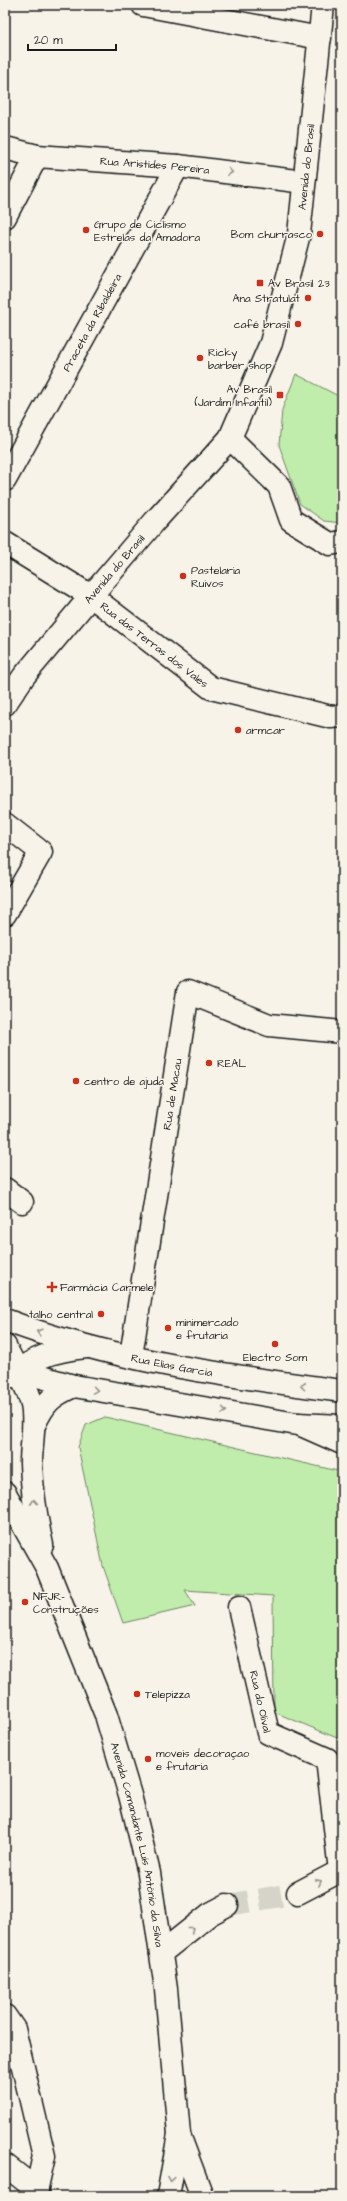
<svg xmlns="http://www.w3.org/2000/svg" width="347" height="2201" viewBox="0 0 347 2201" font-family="'Architects Daughter',sans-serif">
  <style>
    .green { fill: #c0edab; stroke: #6e8464 }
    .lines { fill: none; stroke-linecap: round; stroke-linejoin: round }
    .minor-tunnel { stroke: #d6d3c9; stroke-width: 22; stroke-dasharray: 22 11; stroke-linecap: butt }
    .minor-casing { stroke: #1c1c1c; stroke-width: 25 }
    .tertiary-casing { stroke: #1c1c1c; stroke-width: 25 }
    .secondary-casing { stroke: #1c1c1c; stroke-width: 25 }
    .minor { stroke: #f7f3e8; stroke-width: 22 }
    .tertiary { stroke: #f7f3e8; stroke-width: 22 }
    .secondary { stroke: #f7f3e8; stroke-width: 22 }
    .oneway { stroke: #94928c }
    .poi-dot { fill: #c8321e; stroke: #f7f3e8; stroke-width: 1.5 }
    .labels { text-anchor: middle; stroke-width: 3; stroke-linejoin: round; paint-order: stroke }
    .street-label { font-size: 11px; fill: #1c1c1c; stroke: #f7f3e8 }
    .poi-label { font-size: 11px; fill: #1c1c1c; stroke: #f7f3e8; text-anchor: start }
  </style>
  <rect width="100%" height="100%" fill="#f7f3e8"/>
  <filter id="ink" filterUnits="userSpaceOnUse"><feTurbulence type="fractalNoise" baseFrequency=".025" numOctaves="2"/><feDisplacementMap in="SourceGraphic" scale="8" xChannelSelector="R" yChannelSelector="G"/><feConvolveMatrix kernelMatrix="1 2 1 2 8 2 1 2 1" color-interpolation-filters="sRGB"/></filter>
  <g filter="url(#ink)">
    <!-- green -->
    <g class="green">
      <path d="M 296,374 L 342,398 L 342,523 L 324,521 L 300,504 L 279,445 L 282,410 Z"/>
      <path d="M 105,1417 L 342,1472 L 342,1740 L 274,1712 L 273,1596 L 185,1590 L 195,1606 L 123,1623 L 103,1566 L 78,1447 L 86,1425 Z"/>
    </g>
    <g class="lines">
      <!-- minor-tunnel -->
      <path class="minor-tunnel" d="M 227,1905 L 298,1893"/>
      <!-- minor casing -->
      <g class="minor-casing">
        <g id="minor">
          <path d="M 143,5 L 320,38"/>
          <path id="s1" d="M 5,148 L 37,156 L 178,166 L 304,182"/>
          <path d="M 5,217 L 37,156"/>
          <path d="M 230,438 L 279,486 L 291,520 L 330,544 L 342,542"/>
          <path id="s2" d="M 5,480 L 178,166"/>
          <path id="s3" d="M 5,543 L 91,596 L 211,688 L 331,717 L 342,716"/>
          <path id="s4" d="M 5,704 L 24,676 L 91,596 L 155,521 L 230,438 L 271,343 L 299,234 L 323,5"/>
          <path d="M 5,824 L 41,852 L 5,914"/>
          <path d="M 5,1189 L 22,1202"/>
          <path id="s5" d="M 131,1356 L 188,992 L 269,1025 L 342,1032"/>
          <path d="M 299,1424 L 342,1443"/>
          <path id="s6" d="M 239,1607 L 268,1733 L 327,1759 L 340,1871 L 342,1871"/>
          <path d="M 298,1893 L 340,1871"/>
          <path d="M 161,1953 L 210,1914 L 227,1905"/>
          <path d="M 5,2016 L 14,2029 L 44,2156 L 35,2196"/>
          <path d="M 5,2165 L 37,2190"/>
        </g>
      </g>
      <!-- tertiary casing -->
      <g class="tertiary-casing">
        <g id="tertiary">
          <path d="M 5,1346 C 14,1365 27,1384 32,1405 C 36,1424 31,1443 31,1463 C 32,1491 36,1518 42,1545"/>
          <path d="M 6,1379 C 33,1358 52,1350 87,1347"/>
          <path d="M 34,1425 C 45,1402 51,1396 74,1386"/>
          <path id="s7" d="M 5,1493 L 47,1568 L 106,1715 L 130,1795 L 149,1873 L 166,1989 L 179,2134 L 168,2196"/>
          <path d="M 179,2135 L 202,2196"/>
        </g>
      </g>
      <!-- secondary casing -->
      <g class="secondary-casing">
        <g id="secondary">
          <path id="s8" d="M 5,1320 C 112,1361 229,1376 342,1391"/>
          <path d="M 5,1367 L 74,1386 L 297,1424 L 342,1426"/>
        </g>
      </g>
      <!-- minor -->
      <use href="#minor" class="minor"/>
      <!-- tertiary -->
      <use href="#tertiary" class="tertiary"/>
      <!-- secondary -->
      <use href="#secondary" class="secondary"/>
    </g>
    <!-- one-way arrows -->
    <defs><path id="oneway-chevron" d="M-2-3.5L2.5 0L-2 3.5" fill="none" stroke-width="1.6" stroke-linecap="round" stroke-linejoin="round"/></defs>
    <g class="oneway">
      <use href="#oneway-chevron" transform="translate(230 172) rotate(7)"/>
      <use href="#oneway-chevron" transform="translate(39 1332) rotate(-162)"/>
      <use href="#oneway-chevron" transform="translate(303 1386) rotate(-173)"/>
      <use href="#oneway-chevron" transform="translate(95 1390) rotate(9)"/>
      <use href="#oneway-chevron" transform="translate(224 1411) rotate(9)"/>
      <use href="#oneway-chevron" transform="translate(34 1502) rotate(-94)"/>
      <use href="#oneway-chevron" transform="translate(319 1882) rotate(-28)"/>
      <use href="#oneway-chevron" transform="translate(191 1929) rotate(-39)"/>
      <use href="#oneway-chevron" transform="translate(171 2179) rotate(99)"/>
    </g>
  </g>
  <!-- markers -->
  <g class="poi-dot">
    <circle cx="86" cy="230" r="4"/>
    <circle cx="320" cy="234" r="4"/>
    <rect x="256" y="279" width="8" height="8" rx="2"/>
    <circle cx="308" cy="298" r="4"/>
    <circle cx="298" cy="324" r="4"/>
    <circle cx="200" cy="358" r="4"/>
    <rect x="276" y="391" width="8" height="8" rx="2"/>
    <circle cx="183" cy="576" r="4"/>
    <circle cx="238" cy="730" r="4"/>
    <circle cx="209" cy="1063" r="4"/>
    <circle cx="76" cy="1081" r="4"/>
    <path d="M50 1281h4v4h4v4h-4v4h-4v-4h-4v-4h4z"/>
    <circle cx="101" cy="1314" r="4"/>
    <circle cx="168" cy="1328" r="4"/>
    <circle cx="275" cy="1344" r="4"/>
    <circle cx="25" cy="1602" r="4"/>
    <circle cx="137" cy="1694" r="4"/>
    <circle cx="148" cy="1759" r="4"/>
  </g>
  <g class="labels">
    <!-- street labels -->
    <g class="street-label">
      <text dy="4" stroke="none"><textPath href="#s1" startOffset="151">Rua Aristides Pereira</textPath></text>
      <text dy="4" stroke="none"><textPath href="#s4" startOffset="632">Avenida do Brasil</textPath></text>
      <text dy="4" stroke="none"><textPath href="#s2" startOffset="180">Praceta da Ribaldeira</textPath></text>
      <text dy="4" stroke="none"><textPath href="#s4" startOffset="174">Avenida do Brasil</textPath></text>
      <text dy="4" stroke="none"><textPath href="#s3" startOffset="181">Rua das Terras dos Vales</textPath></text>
      <text dy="4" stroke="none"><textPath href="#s5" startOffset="265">Rua de Macau</textPath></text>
      <text dy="4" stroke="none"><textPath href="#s8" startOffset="173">Rua Elias Garcia</textPath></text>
      <text dy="4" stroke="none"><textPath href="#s6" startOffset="97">Rua do Olival</textPath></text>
      <text dy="4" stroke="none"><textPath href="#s7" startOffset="378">Avenida Comandante Luís António da Silva</textPath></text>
    </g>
    <!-- poi labels -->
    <g class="poi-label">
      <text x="94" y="228">Grupo de Ciclismo<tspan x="94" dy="13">Estrelas da Amadora</tspan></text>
      <text x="312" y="238" text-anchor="end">Bom churrasco</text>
      <text x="268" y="287">Av Brasil 23</text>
      <text x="300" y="302" text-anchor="end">Ana Stratulat</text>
      <text x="290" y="328" text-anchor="end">café brasil</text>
      <text x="208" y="356">Ricky<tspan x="208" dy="13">barber shop</tspan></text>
      <text x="272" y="393" text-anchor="end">Av Brasil<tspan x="272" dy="13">(Jardim Infantil)</tspan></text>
      <text x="191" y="574">Pastelaria<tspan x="191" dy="13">Ruivos</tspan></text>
      <text x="246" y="734">armcar</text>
      <text x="217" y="1067">REAL</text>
      <text x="84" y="1085">centro de ajuda</text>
      <text x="60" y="1291">Farmácia Carmele</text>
      <text x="93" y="1318" text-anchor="end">talho central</text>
      <text x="176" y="1326">minimercado<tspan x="176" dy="13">e frutaria</tspan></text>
      <text x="275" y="1361" text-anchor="middle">Electro Som</text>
      <text x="33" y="1600">NFJR-<tspan x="33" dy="13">Construções</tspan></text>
      <text x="145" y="1698">Telepizza</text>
      <text x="156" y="1757">moveis decoraçao<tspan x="156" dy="13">e frutaria</tspan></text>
    </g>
  </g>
  <!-- margin -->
  <rect width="347" height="2201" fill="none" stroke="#f7f3e8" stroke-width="20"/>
  <rect x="10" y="10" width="327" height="2181" fill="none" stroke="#1c1c1c" stroke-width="1.5" filter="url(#ink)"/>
  <!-- scale -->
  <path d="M28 44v6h88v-6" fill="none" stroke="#1c1c1c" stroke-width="2"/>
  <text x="34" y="44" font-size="12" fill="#1c1c1c" stroke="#f7f3e8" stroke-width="3" paint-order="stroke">20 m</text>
</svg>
